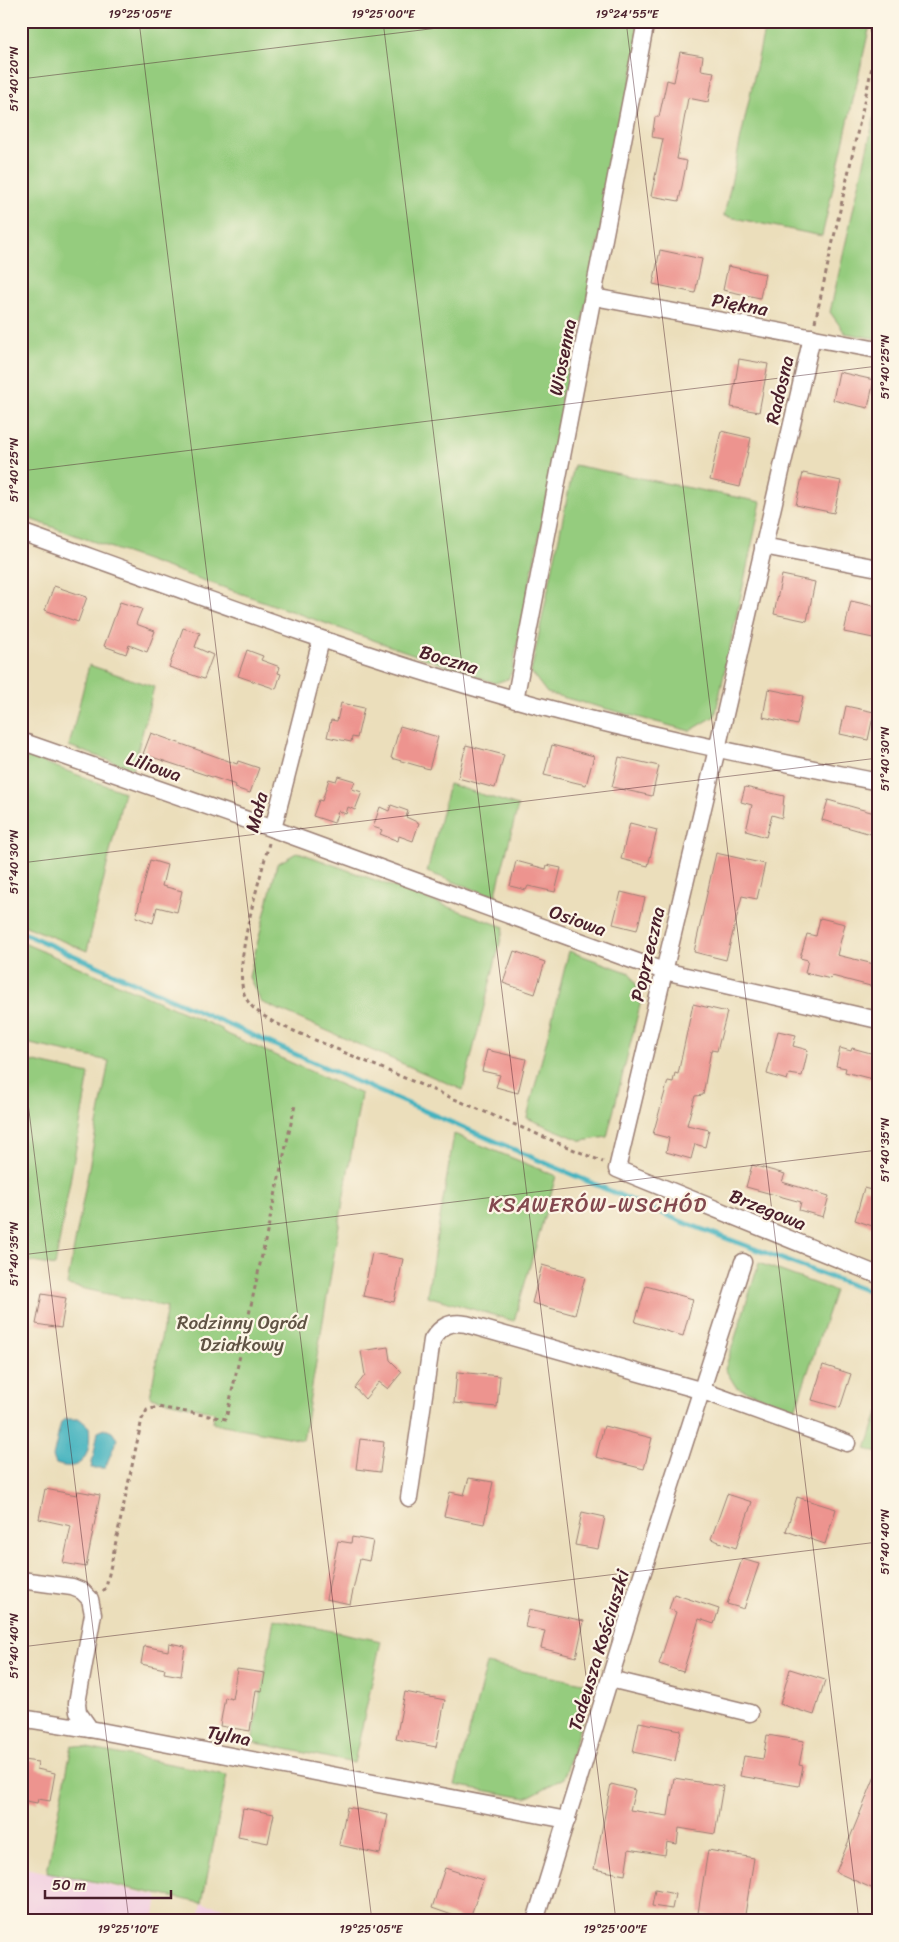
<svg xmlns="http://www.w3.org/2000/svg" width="899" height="1942" viewBox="0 0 899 1942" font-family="Sriracha,sans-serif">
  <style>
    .built { fill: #f2cfe1 }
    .green { fill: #95cc7e; stroke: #707654 }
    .water { fill: #45b3bf; stroke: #486975 }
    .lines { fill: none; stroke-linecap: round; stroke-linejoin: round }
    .stream { stroke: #45b3bf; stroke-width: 5 }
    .building { fill: #ed948f }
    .minor-casing { stroke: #9a7e73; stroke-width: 19 }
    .path { stroke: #9a7e73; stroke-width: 3; stroke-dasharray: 4 4; stroke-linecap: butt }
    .minor { stroke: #fff; stroke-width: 16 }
    .ticks { fill: none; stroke: #4a1f2b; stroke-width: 1; stroke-opacity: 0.45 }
    .labels { text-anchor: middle; stroke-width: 4.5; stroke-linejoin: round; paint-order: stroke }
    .street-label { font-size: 19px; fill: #4a1f2b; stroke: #fcf5e5 }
    .park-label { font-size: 19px; fill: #605344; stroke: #fcf5e5 }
    .quarter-label { font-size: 21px; letter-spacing: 1px; fill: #83484e; stroke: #fcf5e5 }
    .neatline { fill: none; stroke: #4a1f2b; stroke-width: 2 }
    .ticks-label { font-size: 12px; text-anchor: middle; fill: #4a1f2b }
  </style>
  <rect width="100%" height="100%" fill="#fcf5e5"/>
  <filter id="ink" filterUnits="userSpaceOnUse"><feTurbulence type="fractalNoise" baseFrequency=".02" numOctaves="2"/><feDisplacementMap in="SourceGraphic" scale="10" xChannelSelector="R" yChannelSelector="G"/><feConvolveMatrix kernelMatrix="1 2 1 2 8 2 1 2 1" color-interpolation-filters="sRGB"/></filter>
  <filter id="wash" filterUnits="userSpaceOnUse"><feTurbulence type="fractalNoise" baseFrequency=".0096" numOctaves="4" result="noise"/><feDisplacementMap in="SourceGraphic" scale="20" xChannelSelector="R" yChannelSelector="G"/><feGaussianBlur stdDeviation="1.12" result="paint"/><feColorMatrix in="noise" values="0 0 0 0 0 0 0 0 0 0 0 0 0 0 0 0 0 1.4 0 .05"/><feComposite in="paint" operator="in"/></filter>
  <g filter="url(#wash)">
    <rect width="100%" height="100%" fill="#ebdebb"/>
    <!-- built -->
    <g class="built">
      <path d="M 21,1867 L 158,1896 L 154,1921 L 21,1921 Z"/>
      <path d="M 202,1903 L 289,1921 L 198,1921 Z"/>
    </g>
    <!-- green -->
    <g class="green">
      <path d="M 21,21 L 643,21 L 512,671 L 508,679 L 495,683 L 21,516 Z"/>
      <path d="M 766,21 L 871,21 L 822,236 L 724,216 Z"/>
      <path d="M 878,101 L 878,339 L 845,333 L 830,312 Z"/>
      <path d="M 574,465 L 761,502 L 715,716 L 690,731 L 547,693 L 531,672 Z"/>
      <path d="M 89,665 L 154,687 L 133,769 L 69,746 Z"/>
      <path d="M 21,754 L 124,792 L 87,951 L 21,924 Z"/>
      <path d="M 449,784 L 518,806 L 495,897 L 427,872 Z"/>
      <path d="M 298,852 L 504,927 L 463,1090 L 261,1002 L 249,977 L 277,864 Z"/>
      <path d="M 21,942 L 222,1029 L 223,1032 L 361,1094 L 303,1440 L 213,1423 L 214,1412 L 150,1397 L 167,1307 L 67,1285 L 109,1061 L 21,1042 Z"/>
      <path d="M 569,951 L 630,973 L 642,997 L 607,1137 L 582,1141 L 527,1118 Z"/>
      <path d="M 21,1059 L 89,1074 L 55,1266 L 21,1260 Z"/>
      <path d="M 454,1134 L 556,1176 L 514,1321 L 427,1296 Z"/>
      <path d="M 759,1263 L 835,1291 L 795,1410 L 736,1387 L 725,1369 Z"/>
      <path d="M 878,1413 L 878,1453 L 866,1449 Z"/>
      <path d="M 274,1619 L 381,1641 L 354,1763 L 252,1742 Z"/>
      <path d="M 487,1664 L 593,1685 L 564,1778 L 526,1798 L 455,1785 Z"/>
      <path d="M 72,1745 L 227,1775 L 202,1903 L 47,1872 Z"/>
    </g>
    <!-- water -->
    <g class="water">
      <path d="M 65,1419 L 80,1419 L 89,1427 C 92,1451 84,1474 56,1464 L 53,1457 L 61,1422 Z"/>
      <path d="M 105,1429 L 112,1432 L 117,1439 L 105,1468 L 91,1468 L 98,1432 Z"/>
    </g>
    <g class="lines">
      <!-- stream -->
      <path class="stream" d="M 21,932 L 362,1084 L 680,1221 L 878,1295"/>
    </g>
    <g id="blocks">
      <!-- building -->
      <g class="building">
        <path d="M 680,52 L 703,56 L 701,70 L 714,72 L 708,102 L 688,98 L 677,159 L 687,161 L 679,201 L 651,196 L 663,139 L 652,137 L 655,117 L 659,117 L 667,80 L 674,82 Z"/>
        <path d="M 660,250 L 702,259 L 695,293 L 653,284 Z"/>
        <path d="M 728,266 L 765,274 L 760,298 L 723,290 Z"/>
        <path d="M 739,359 L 768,364 L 759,412 L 731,407 Z"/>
        <path d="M 839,372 L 874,380 L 868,408 L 833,400 Z"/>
        <path d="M 721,431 L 751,438 L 740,487 L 710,480 Z"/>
        <path d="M 803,473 L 841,481 L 834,513 L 796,505 Z"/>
        <path d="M 782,575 L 815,582 L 807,621 L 774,614 Z"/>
        <path d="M 54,586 L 87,597 L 78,622 L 45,610 Z"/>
        <path d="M 851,601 L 878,607 L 878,639 L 844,632 Z"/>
        <path d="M 120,602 L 142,609 L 136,624 L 155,631 L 147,652 L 129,645 L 126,654 L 104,646 Z"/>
        <path d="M 183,628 L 200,633 L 195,647 L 213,655 L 204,679 L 169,667 Z"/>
        <path d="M 247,650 L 263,656 L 261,660 L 280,667 L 278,673 L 281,674 L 276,689 L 238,676 Z"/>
        <path d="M 768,689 L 803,696 L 797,725 L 763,717 Z"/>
        <path d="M 341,703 L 364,708 L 357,738 L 352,737 L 351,742 L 327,737 L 331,720 L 337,721 Z"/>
        <path d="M 846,706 L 874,712 L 868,740 L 840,734 Z"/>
        <path d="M 400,726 L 438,737 L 429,769 L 391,758 Z"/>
        <path d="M 151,733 L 237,764 L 238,761 L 259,768 L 250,793 L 235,788 L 236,785 L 143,754 Z"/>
        <path d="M 466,745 L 504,755 L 495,788 L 458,778 Z"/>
        <path d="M 552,745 L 594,756 L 586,785 L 544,775 Z"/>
        <path d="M 619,757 L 659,766 L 652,796 L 612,787 Z"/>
        <path d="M 338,776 L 355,781 L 352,789 L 362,792 L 355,810 L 348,807 L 346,814 L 338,811 L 334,823 L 313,816 L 319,800 L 322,801 L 329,779 L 336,781 Z"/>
        <path d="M 745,787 L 784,796 L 782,818 L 772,815 L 766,837 L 746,831 L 752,805 L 741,802 Z"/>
        <path d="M 828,800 L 878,814 L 878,836 L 822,820 Z"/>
        <path d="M 391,805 L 408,811 L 406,817 L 419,823 L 413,841 L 399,836 L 398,841 L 380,834 L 382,830 L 373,827 L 380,807 L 389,811 Z"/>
        <path d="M 630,823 L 657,830 L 648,866 L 621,859 Z"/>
        <path d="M 716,853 L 765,864 L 757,899 L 742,896 L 726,960 L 694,952 Z"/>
        <path d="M 150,860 L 167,865 L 162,886 L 182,891 L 177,912 L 157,907 L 153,923 L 136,917 Z"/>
        <path d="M 516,861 L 546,869 L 547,865 L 561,868 L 555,892 L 528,886 L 526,890 L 510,886 Z"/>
        <path d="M 621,892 L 645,898 L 637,930 L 613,924 Z"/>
        <path d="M 820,918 L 845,924 L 837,955 L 878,965 L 878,988 L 832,976 L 831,979 L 805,973 L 808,960 L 800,958 L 807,934 L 816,936 Z"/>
        <path d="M 514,951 L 545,962 L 535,994 L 503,983 Z"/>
        <path d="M 693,1004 L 727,1012 L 717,1051 L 711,1050 L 703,1095 L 695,1096 L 687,1125 L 709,1130 L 705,1147 L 695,1144 L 691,1159 L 666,1152 L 669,1138 L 653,1134 L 668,1081 L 673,1082 L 675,1073 L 678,1074 Z"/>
        <path d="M 778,1031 L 796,1035 L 793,1046 L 808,1050 L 802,1076 L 789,1074 L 787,1080 L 767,1074 Z"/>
        <path d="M 840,1048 L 851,1051 L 852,1048 L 878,1055 L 872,1079 L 845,1072 L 846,1068 L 836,1066 Z"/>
        <path d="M 487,1050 L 526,1059 L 518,1093 L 496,1087 L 500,1075 L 482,1071 Z"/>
        <path d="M 752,1165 L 785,1174 L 782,1182 L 829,1196 L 823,1217 L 799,1210 L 801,1202 L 746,1187 Z"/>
        <path d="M 864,1188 L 878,1192 L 878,1228 L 855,1220 Z"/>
        <path d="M 372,1253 L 403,1259 L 394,1302 L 363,1296 Z"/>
        <path d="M 542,1265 L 585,1277 L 575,1315 L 532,1303 Z"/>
        <path d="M 646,1286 L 693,1299 L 683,1336 L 635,1322 Z"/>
        <path d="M 42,1294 L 66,1298 L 61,1328 L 36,1324 Z"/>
        <path d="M 388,1347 L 390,1360 L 402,1372 L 388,1389 L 379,1382 L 365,1399 L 355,1388 L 365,1375 L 361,1351 Z"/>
        <path d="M 823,1365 L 851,1374 L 840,1408 L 812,1400 Z"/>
        <path d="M 457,1372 L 500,1376 L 497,1407 L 454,1403 Z"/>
        <path d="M 604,1426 L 652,1438 L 644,1469 L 596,1457 Z"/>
        <path d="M 360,1439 L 384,1442 L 380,1472 L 356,1469 Z"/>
        <path d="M 469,1478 L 493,1482 L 484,1524 L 444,1516 L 450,1492 L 464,1495 Z"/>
        <path d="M 45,1489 L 77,1495 L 78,1491 L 100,1495 L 86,1567 L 63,1563 L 71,1526 L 39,1519 Z"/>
        <path d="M 727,1494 L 752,1502 L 736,1548 L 711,1539 Z"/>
        <path d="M 797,1497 L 836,1509 L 825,1544 L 786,1531 Z"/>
        <path d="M 582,1512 L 605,1517 L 598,1549 L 575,1545 Z"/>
        <path d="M 352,1537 L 373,1541 L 369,1561 L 360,1559 L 350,1604 L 326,1599 L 338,1541 L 351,1543 Z"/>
        <path d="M 742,1559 L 759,1564 L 744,1609 L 727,1604 Z"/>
        <path d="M 674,1594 L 719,1609 L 714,1624 L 699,1619 L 683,1672 L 659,1664 L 676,1612 L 669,1609 Z"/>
        <path d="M 529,1609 L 584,1621 L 576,1657 L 541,1648 L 545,1631 L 525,1627 Z"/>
        <path d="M 169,1643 L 185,1646 L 181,1676 L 164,1673 L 165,1669 L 141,1664 L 144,1646 L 168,1651 Z"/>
        <path d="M 237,1669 L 265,1673 L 262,1691 L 256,1690 L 250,1731 L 220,1726 L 225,1697 L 232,1699 Z"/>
        <path d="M 790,1669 L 825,1680 L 814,1715 L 780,1704 Z"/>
        <path d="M 405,1692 L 445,1700 L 436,1747 L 396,1739 Z"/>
        <path d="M 639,1722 L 681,1730 L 675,1761 L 633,1752 Z"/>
        <path d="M 767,1735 L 804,1741 L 799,1765 L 803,1766 L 799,1786 L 740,1776 L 744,1756 L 763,1759 Z"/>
        <path d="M 23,1760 L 38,1762 L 37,1769 L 55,1773 L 50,1801 L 38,1799 L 37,1803 L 21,1800 Z"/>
        <path d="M 878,1769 L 878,1891 L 836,1872 Z"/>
        <path d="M 674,1778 L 723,1786 L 715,1834 L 679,1828 L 677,1844 L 667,1842 L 665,1855 L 629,1849 L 625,1875 L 594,1869 L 611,1784 L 635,1790 L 630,1810 L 668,1816 Z"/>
        <path d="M 347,1807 L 388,1815 L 380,1854 L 339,1845 Z"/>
        <path d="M 243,1808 L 274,1814 L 268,1843 L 238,1837 Z"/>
        <path d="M 708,1850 L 754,1858 L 744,1921 L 698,1913 Z"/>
        <path d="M 445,1868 L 483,1880 L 469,1921 L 432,1908 Z"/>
        <path d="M 655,1890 L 675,1894 L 672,1909 L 652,1906 Z"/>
      </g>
    </g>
  </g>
  <g filter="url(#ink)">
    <use href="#blocks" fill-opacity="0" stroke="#9a7e73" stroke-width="1"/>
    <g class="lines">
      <!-- minor casing -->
      <g class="minor-casing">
        <g id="minor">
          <path d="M 594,297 L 878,350"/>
          <path d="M 812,337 L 717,749 L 617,1169 L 878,1275"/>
          <path d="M 21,532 C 185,591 347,652 514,699 C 634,733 756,757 878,782"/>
          <path d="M 763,546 L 878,568"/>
          <path d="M 515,700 L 646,21"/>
          <path d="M 21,741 L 273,829 L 632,960 L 664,971 L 878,1020"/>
          <path d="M 273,829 L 321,640"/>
          <path d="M 409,1498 L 432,1340 C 441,1326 450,1321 466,1324 L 703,1391 L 847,1443"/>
          <path d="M 21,1580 L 72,1587 L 82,1591 L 90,1599 L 93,1614 L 77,1703 L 78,1712 L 90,1729 L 567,1820"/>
          <path d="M 610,1679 L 750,1713"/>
          <path d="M 21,1718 L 90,1729"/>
          <path d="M 535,1921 L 639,1584 L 743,1262"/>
        </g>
      </g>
      <!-- path -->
      <g class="path">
        <path d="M 815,322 L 878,40"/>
        <path d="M 269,843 C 261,877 230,970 246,998 C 252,1010 263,1015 275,1023 L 603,1162"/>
        <path d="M 103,1591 L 106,1588 L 142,1419 L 147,1410 L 158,1407 L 226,1419 L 295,1105"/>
      </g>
      <!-- minor -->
      <use href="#minor" class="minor"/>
    </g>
  </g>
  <!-- ticks -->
  <path class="ticks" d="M 139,21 L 372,1921M 383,21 L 616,1921M 626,21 L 859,1921M 870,21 L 878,86M 21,79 L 495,21M 21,471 L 878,366M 21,863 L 878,758M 21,1046 L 129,1921M 21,1255 L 878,1150M 21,1647 L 878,1542"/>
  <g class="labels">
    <!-- street labels -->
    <g class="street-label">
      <text transform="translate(740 304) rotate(10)" y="7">Piękna</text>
      <text transform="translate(562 357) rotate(-79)" y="7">Wiosenna</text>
      <text transform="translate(779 390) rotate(-77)" y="7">Radosna</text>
      <text transform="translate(449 659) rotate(17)" y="7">Boczna</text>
      <text transform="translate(154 766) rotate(19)" y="7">Liliowa</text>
      <text transform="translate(256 812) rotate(-76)" y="7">Mała</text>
      <text transform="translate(578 920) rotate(20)" y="7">Osiowa</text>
      <text transform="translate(647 954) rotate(-77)" y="7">Poprzeczna</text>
      <text transform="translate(768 1209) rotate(22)" y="7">Brzegowa</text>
      <text transform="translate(598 1650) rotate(-73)" y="7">Tadeusza Kościuszki</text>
      <text transform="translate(229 1735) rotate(11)" y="7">Tylna</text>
    </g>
    <!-- park labels -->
    <g class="park-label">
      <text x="242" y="1329">Rodzinny Ogród<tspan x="242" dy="22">Działkowy</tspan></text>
    </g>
    <!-- quarter labels -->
    <g class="quarter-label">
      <text x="598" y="1212">KSAWERÓW-WSCHÓD</text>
    </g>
  </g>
  <!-- margin -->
  <rect width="899" height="1942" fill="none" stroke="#fcf5e5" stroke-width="55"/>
  <!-- scale -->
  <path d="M45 1890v8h126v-8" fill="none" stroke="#4a1f2b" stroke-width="2.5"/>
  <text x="52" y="1890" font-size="15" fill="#4a1f2b" stroke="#fcf5e5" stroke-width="4" paint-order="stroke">50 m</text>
  <rect x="28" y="28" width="844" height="1886" class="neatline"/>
  <g class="ticks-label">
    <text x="140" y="18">19°25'05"E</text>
    <text x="383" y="18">19°25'00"E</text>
    <text x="627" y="18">19°24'55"E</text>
    <text transform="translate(14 79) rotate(-90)" y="4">51°40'20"N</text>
    <text transform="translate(885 367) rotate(-90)" y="4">51°40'25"N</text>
    <text transform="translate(14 470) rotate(-90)" y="4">51°40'25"N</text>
    <text transform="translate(885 759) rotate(-90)" y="4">51°40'30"N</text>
    <text transform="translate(14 862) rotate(-90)" y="4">51°40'30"N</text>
    <text transform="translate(885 1150) rotate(-90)" y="4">51°40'35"N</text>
    <text transform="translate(14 1254) rotate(-90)" y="4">51°40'35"N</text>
    <text transform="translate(885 1542) rotate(-90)" y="4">51°40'40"N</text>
    <text transform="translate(14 1646) rotate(-90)" y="4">51°40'40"N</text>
    <text x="128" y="1933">19°25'10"E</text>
    <text x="371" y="1933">19°25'05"E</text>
    <text x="615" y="1933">19°25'00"E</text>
  </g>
</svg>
